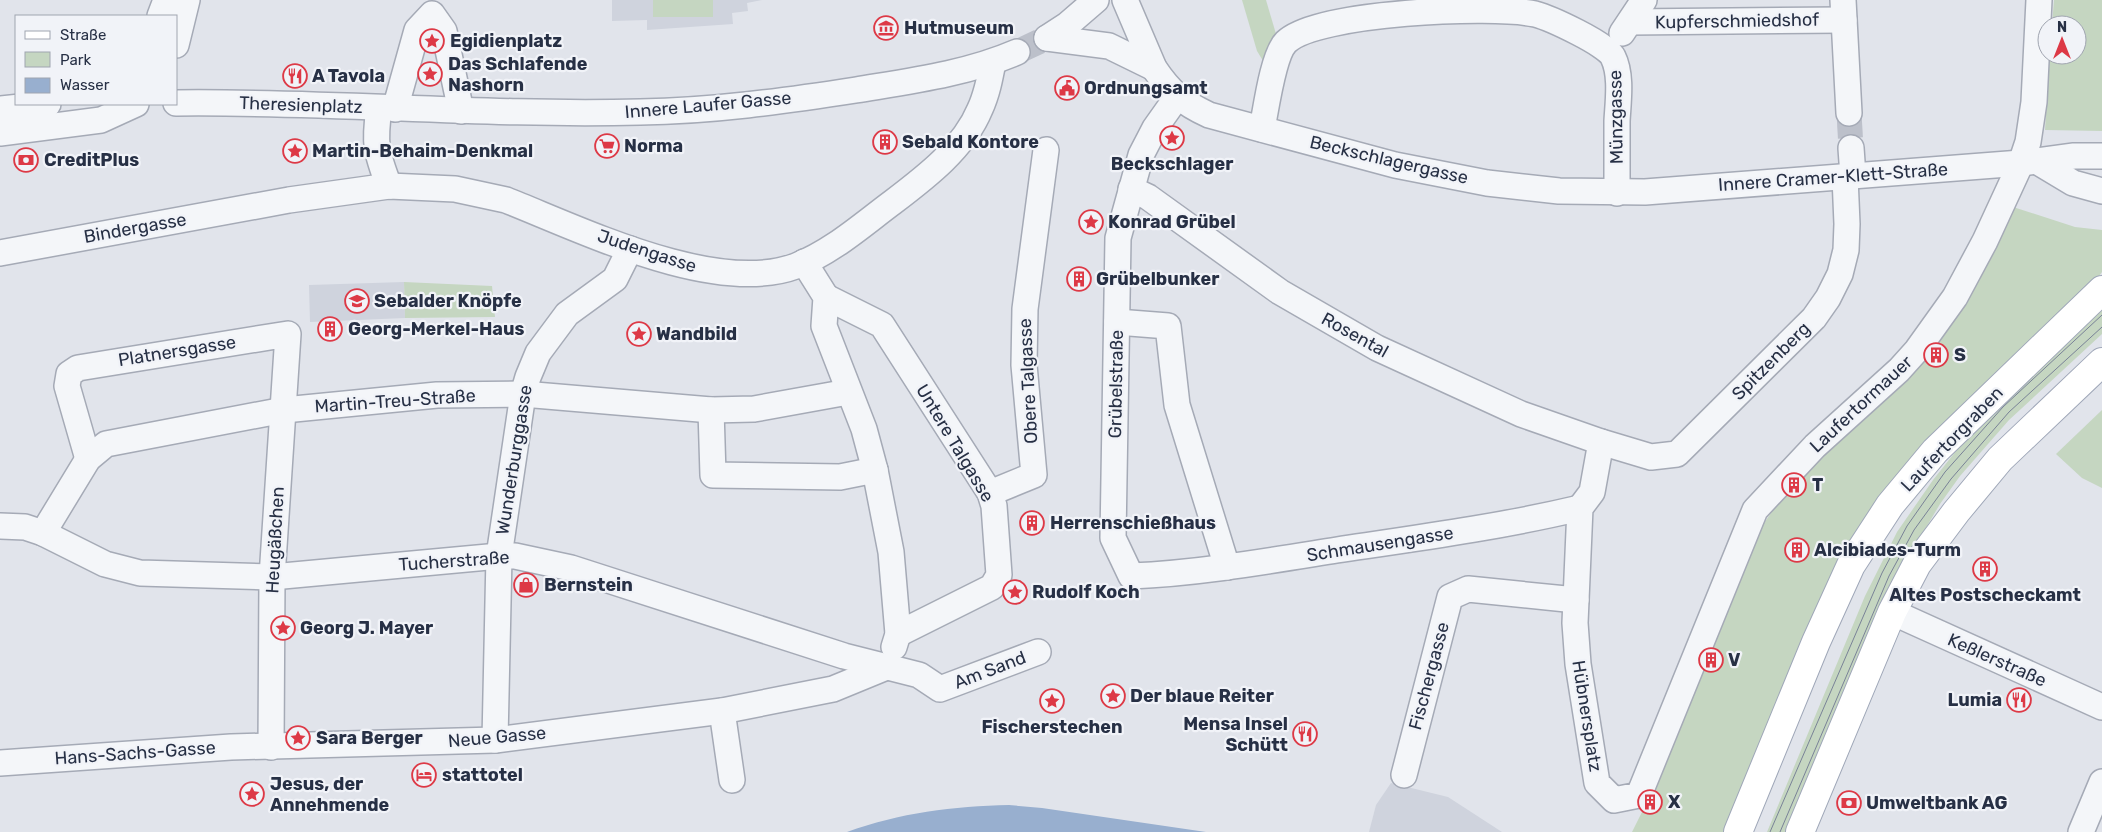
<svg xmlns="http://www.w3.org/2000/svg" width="2102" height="832" viewBox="0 0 2102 832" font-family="Rubik,sans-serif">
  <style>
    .built { fill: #cfd3dd }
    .green { fill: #c5d6c1 }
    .water { fill: #98afcf }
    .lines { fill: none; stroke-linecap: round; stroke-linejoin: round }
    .minor-tunnel { stroke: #bcc0ca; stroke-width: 25; stroke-dasharray: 25 12; stroke-linecap: butt }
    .minor-casing { stroke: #a5aab6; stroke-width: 28 }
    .major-casing { stroke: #9fa7b8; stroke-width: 30 }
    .minor { stroke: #f4f6f9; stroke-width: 25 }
    .major { stroke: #fff; stroke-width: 28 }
    .tram { stroke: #798297; stroke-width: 1 }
    .labels { text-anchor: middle; stroke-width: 4.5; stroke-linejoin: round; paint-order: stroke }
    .street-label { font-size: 18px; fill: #273045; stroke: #f1f3f8 }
    .poi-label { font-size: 18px; font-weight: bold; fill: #273045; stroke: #f1f3f8; text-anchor: start }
  </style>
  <rect width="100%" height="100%" fill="#e1e4eb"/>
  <!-- built -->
  <g class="built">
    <path d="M 612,0 L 762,0 L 747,3 L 748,11 L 732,13 L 733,24 L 647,30 L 647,20 L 612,21 Z"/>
    <path d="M 404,282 L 405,318 L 310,322 L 309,285 Z"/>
    <path d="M 1391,783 L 1448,797 L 1502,832 L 1369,832 L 1376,805 Z"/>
  </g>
  <!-- green -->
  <g class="green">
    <rect x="653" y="0" width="60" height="17"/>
    <path d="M 1242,0 L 1266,0 L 1276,34 L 1265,64 L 1257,51 Z"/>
    <path d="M 2054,0 L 2102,0 L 2102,131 L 2045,130 L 2050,55 L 2077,55 L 2077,25 L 2052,25 Z"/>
    <path d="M 2010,206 L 2075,227 L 2102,230 L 2102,272 L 2093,284 L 1930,438 L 1725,832 L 1632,832 L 1643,810 L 1655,814 L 1662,797 L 1651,792 L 1705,666 L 1716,670 L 1722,655 L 1711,650 L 1760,529 L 1786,491 L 1793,497 L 1805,483 L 1798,477 L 1926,359 L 1937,366 L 1946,351 L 1935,344 Z"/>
    <path d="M 404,282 L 492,286 L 495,317 L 405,318 Z"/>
    <path d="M 2102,306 L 2102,334 L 2009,420 L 1960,476 L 1940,504 L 1908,558 L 1789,832 L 1767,832 L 1865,596 L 1897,532 L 1933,480 L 1960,446 Z"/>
    <path d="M 2102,410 L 2102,488 L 2082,478 L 2056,454 Z"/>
  </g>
  <!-- water -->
  <path class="water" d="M 1009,805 L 1042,808 L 1206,832 L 847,832 C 899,813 954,806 1009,805 Z"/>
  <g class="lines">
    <!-- minor-tunnel -->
    <g class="minor-tunnel">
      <path d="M 1017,52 L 1047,38"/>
      <path d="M 1849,113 L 1851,148"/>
    </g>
    <!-- minor casing -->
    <g class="minor-casing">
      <g id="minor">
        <path d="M 1125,0 L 1154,68 C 1170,92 1183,103 1209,115 L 1395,165 L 1487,183 L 1559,191 L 1645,192 L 2021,163 L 2074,156 L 2102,156"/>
        <path d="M 1843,0 L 1849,113"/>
        <path d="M 160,16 L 166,0"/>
        <path d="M 1630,22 L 1844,20"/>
        <path d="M 1622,33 L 1644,0"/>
        <path d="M 1047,38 L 1109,46 L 1154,68"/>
        <path d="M 1047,38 L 1067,25 L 1096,0"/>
        <path d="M 176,45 L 187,0"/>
        <path d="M 1177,97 L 1155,128 L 1141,155 L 1118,238 L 1113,538 L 1131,576 C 1200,573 1268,561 1337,550 C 1418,538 1500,527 1580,508"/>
        <path d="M 176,103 C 331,101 485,116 640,112 C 712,111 785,101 856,90 C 910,81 966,74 1017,52"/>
        <path d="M 379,108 C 374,144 376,152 389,186"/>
        <path d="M 0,109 L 48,104"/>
        <path d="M 395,109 L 417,30 L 432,14 L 444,31 L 461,111"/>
        <path d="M 1262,129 C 1266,109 1273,55 1286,42 C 1317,12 1492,5 1535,14 C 1550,18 1607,44 1613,57 C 1622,75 1618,102 1617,121 C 1617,145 1617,169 1617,193"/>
        <path d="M 0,133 L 101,120 L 136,104"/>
        <path d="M 1851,148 L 1853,176"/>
        <path d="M 2038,162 L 2073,183 L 2102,191"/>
        <path d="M 1131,189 L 1148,197 L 1280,292 L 1377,348 L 1521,414 L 1601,442 L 1651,457 L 1677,454 L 1814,318 L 1828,298 L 1840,274 L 1846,250 L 1847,224 L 1845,177"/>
        <path d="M 0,253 L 289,200 L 389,186 L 455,189 L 506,200 C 582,230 716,296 796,266 C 832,252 862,225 893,202 C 926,177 964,148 980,109 C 987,94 990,78 993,62"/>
        <path d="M 804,262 L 826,297 L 824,326 L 864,429 L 875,470 L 891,552 L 898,634 L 894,647"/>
        <path d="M 826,297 L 882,325 L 990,493 L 994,506 L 999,575 L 992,587 L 898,634"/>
        <path d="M 1117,322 L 1168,326 L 1177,405 L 1227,567"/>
        <path d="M 711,410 L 713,475 L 840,477 L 875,470"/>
        <path d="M 1601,442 L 1592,492 L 1580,508 L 1575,623 L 1578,664 L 1597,783 L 1614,800 L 1639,795 L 1755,510 L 1815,446 L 1899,370 L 1917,350 L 1955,297 L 1985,241 L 2021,163 L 2028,142 L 2034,102 L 2039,0"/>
        <path d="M 88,459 L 67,386 L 69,374 L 78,368 L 288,334 L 272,577 L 271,747"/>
        <path d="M 990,493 L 1034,475 L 1024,365 L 1025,309 L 1046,150"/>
        <path d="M 0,526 L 25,527 L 43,533 L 105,564 L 140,573 L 272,577 L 499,556 L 515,556 L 571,568 L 844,656 L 919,675 L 940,689 L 1038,652"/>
        <path d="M 43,533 L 88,459 L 106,444 L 284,410 L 437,395 L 523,394 L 711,410 L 754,409 L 848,392"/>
        <path d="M 1892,612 L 2102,707"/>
        <path d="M 722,711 L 732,780"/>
        <path d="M 495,740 L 499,556 L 523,394 L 528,377 L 538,353 L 567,314 L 615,279 L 630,249"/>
        <path d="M 0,763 L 231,747 L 495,740 L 722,711 L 833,689 L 889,666"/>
        <path d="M 1404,775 L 1450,597 L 1468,589 L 1576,600"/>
        <path d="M 2081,832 L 2102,782"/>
      </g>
    </g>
    <!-- major casing -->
    <g class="major-casing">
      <g id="major">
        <path d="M 1738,832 L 1816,642 L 1851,565 L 1890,505 L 1935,451 L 2102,290"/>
        <path d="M 1800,832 L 1892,612 L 1917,564 L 1956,512 L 2000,459 L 2102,362"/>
      </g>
    </g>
    <!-- minor -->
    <use href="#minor" class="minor"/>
    <!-- major -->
    <use href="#major" class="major"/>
    <!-- tram -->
    <g class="tram">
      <path d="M 1770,832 L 1882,573 L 1907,526 L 1945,472 L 2003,407 L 2102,315"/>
      <path d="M 1780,832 L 1889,576 L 1914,530 L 1951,479 L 2009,412 L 2102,327"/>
    </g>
  </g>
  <!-- icons -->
  <defs>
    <g id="museum-ring" transform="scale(1.25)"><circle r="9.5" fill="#f1f3f8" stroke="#dd3946" stroke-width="1.5"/><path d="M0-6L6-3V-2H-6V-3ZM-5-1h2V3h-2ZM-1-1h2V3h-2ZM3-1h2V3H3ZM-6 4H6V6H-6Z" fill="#dd3946"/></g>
    <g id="sight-ring" transform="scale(1.25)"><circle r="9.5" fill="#f1f3f8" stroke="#dd3946" stroke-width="1.5"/><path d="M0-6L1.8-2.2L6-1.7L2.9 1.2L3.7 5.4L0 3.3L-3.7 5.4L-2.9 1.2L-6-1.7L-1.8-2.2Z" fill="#dd3946"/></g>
    <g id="restaurant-ring" transform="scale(1.25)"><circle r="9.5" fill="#f1f3f8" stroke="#dd3946" stroke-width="1.5"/><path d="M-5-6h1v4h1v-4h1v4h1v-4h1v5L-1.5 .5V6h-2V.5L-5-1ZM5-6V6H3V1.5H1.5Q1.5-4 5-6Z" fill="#dd3946"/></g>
    <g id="civic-ring" transform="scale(1.25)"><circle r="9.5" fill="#f1f3f8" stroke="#dd3946" stroke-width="1.5"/><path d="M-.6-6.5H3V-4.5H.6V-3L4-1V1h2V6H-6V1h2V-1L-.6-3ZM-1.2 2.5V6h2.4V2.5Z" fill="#dd3946"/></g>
    <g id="building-ring" transform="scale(1.25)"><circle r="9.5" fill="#f1f3f8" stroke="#dd3946" stroke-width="1.5"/><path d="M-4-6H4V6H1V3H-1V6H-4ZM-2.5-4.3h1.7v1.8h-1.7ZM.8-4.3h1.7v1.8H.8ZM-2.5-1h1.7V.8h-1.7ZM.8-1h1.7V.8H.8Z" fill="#dd3946"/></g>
    <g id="supermarket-ring" transform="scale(1.25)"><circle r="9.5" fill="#f1f3f8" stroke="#dd3946" stroke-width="1.5"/><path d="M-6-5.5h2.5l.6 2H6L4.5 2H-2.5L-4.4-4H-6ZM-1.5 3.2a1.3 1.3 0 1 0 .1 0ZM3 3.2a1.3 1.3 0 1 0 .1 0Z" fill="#dd3946"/></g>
    <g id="bank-ring" transform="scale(1.25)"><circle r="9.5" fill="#f1f3f8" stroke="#dd3946" stroke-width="1.5"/><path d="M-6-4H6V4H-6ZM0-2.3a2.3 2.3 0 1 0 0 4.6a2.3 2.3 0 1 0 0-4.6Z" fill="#dd3946"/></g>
    <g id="school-ring" transform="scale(1.25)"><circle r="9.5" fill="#f1f3f8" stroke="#dd3946" stroke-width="1.5"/><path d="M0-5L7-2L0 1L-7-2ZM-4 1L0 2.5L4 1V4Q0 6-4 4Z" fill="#dd3946"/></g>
    <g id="shop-ring" transform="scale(1.25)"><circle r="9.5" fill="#f1f3f8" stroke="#dd3946" stroke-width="1.5"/><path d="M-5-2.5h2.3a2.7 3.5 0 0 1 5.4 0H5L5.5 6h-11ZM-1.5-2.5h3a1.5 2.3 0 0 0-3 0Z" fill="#dd3946"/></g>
    <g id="hotel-ring" transform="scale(1.25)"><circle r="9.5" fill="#f1f3f8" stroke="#dd3946" stroke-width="1.5"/><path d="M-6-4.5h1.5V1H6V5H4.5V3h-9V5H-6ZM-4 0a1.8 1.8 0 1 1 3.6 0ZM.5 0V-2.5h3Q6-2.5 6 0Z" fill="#dd3946"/></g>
  </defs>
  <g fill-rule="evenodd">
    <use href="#museum-ring" x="886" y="28"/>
    <use href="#sight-ring" x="432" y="41"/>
    <use href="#sight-ring" x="430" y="74"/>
    <use href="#restaurant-ring" x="295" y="76"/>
    <use href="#civic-ring" x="1067" y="88"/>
    <use href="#sight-ring" x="1172" y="138"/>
    <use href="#building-ring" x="885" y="142"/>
    <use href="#supermarket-ring" x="607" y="146"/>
    <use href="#sight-ring" x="295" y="151"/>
    <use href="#bank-ring" x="26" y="160"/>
    <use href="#sight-ring" x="1091" y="222"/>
    <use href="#building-ring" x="1079" y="279"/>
    <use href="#school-ring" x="357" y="301"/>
    <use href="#building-ring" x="330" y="329"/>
    <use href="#sight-ring" x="639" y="334"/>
    <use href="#building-ring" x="1936" y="355"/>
    <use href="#building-ring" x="1794" y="485"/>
    <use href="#building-ring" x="1032" y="523"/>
    <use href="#building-ring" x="1797" y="550"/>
    <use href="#building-ring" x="1985" y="569"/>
    <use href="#shop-ring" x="526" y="585"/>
    <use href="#sight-ring" x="1015" y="592"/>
    <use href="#sight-ring" x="283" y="628"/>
    <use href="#building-ring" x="1711" y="660"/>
    <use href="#sight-ring" x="1113" y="696"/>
    <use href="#restaurant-ring" x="2019" y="700"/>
    <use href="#sight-ring" x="1052" y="701"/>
    <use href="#restaurant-ring" x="1305" y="734"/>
    <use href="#sight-ring" x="298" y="738"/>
    <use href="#hotel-ring" x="424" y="775"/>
    <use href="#sight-ring" x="252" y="794"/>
    <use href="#building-ring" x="1650" y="802"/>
    <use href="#bank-ring" x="1849" y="803"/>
  </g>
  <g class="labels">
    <!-- street labels -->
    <g class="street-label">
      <text transform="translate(1737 21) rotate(-1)" y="6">Kupferschmiedshof</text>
      <text transform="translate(301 105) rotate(2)" y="6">Theresienplatz</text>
      <text transform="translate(708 105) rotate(-5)" y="6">Innere Laufer Gasse</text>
      <text transform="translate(1616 117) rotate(-91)" y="6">Münzgasse</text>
      <text transform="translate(1389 160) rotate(13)" y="6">Beckschlagergasse</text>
      <text transform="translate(1833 177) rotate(-4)" y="6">Innere Cramer-Klett-Straße</text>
      <text transform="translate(135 228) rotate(-10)" y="6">Bindergasse</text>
      <text transform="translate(647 251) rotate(18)" y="6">Judengasse</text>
      <text transform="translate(1355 335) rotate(29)" y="6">Rosental</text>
      <text transform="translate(177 351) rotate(-9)" y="6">Platnersgasse</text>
      <text transform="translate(1771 361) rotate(-45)" y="6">Spitzenberg</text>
      <text transform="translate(1028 381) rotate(-93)" y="6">Obere Talgasse</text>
      <text transform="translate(1116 384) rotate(-89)" y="6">Grübelstraße</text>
      <text transform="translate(395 401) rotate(-4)" y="6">Martin-Treu-Straße</text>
      <text transform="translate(1861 404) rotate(-43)" y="6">Laufertormauer</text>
      <text transform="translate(1952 439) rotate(-46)" y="6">Laufertorgraben</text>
      <text transform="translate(955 443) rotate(59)" y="6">Untere Talgasse</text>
      <text transform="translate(514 460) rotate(-81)" y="6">Wunderburggasse</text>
      <text transform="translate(275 540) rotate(-87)" y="6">Heugäßchen</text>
      <text transform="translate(1380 544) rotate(-9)" y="6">Schmausengasse</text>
      <text transform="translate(454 561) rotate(-4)" y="6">Tucherstraße</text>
      <text transform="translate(1997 660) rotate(24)" y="6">Keßlerstraße</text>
      <text transform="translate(990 670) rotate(-21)" y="6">Am Sand</text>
      <text transform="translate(1429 676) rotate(-75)" y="6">Fischergasse</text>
      <text transform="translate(1587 716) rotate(81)" y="6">Hübnersplatz</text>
      <text transform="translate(497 737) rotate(-5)" y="6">Neue Gasse</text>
      <text transform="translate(135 753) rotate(-4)" y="6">Hans-Sachs-Gasse</text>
    </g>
    <!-- poi labels -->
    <g class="poi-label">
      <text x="904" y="34">Hutmuseum</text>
      <text x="450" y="47">Egidienplatz</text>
      <text x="448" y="70">Das Schlafende<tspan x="448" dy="21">Nashorn</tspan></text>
      <text x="312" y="82">A Tavola</text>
      <text x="1084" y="94">Ordnungsamt</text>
      <text x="902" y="148">Sebald Kontore</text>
      <text x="624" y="152">Norma</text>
      <text x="312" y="157">Martin-Behaim-Denkmal</text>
      <text x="44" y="166">CreditPlus</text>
      <text x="1172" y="170" text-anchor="middle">Beckschlager</text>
      <text x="1108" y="228">Konrad Grübel</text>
      <text x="1096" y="285">Grübelbunker</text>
      <text x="374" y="307">Sebalder Knöpfe</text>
      <text x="348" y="335">Georg-Merkel-Haus</text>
      <text x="656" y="340">Wandbild</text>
      <text x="1954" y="361">S</text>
      <text x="1812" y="491">T</text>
      <text x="1050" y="529">Herrenschießhaus</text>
      <text x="1814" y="556">Alcibiades-Turm</text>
      <text x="544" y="591">Bernstein</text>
      <text x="1032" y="598">Rudolf Koch</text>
      <text x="1985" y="601" text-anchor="middle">Altes Postscheckamt</text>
      <text x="300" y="634">Georg J. Mayer</text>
      <text x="1728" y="666">V</text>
      <text x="1130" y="702">Der blaue Reiter</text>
      <text x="2002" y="706" text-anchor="end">Lumia</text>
      <text x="1288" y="730" text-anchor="end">Mensa Insel<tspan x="1288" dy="21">Schütt</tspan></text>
      <text x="1052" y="733" text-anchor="middle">Fischerstechen</text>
      <text x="316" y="744">Sara Berger</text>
      <text x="442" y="781">stattotel</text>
      <text x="270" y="790">Jesus, der<tspan x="270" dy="21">Annehmende</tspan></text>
      <text x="1668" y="808">X</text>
      <text x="1866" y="809">Umweltbank AG</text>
    </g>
  </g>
  <!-- legend -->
  <rect x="15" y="15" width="162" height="90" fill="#f1f3f8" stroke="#a0a5b0"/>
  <rect x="25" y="31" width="25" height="8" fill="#ffffff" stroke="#a0a5b0"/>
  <text x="60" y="40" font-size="15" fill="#273045">Straße</text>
  <rect x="25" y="52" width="25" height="15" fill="#c5d6c1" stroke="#a0a5b0"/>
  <text x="60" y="65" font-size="15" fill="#273045">Park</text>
  <rect x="25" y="78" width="25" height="15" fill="#98afcf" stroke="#a0a5b0"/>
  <text x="60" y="90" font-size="15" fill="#273045">Wasser</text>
  <!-- north arrow -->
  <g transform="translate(2062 40)"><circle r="24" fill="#f1f3f8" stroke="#a0a5b0"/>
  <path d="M0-4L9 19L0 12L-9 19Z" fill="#dd3946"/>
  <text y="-8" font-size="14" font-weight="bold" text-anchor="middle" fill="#273045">N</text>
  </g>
</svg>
